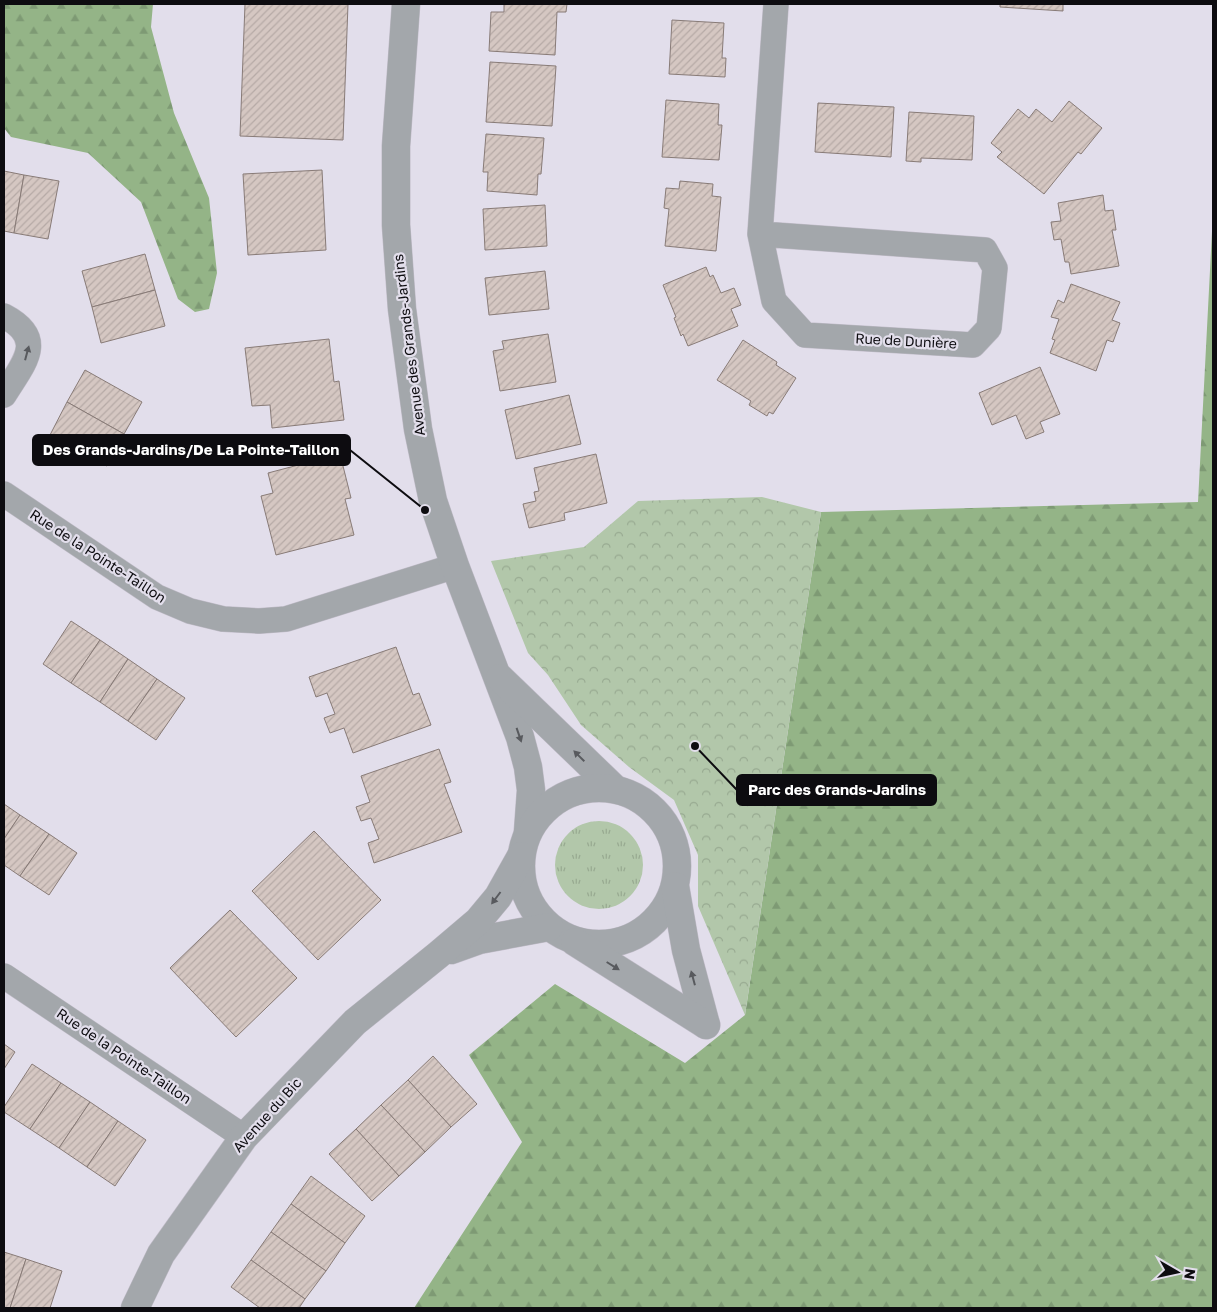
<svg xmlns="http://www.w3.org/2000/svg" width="1217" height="1312" viewBox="0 0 1217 1312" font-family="'Golos Text',sans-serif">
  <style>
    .grass { fill: url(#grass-tufts) }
    .forest { fill: url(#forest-firs) }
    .park { fill: url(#park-crowns) }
    .building { fill: url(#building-hatch); stroke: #887b77 }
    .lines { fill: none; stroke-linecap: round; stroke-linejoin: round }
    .minor-casing { stroke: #c0bcc8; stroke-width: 26 }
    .tertiary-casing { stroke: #c0bcc8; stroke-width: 29 }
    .minor { stroke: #a3a7ab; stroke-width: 25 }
    .tertiary { stroke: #a3a7ab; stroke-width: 28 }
    .oneway { fill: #585a5e }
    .labels { text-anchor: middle; stroke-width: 4.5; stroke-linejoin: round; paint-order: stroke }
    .street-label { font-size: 14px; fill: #0d0c10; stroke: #e2deeb }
    .leader { fill: none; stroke: #0d0c10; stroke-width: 2 }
    .callout-dot { fill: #0d0c10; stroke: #e2deeb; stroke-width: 2 }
    .callout { fill: #0d0c10; stroke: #0d0c10; stroke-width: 2 }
    .callout-label { font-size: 15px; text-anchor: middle; font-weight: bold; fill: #fff }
  </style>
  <defs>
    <pattern id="grass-tufts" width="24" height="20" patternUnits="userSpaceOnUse" patternTransform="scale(1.25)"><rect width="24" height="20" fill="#b2c7aa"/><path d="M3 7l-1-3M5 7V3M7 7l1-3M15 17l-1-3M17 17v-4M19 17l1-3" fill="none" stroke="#98aa91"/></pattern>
    <pattern id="forest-firs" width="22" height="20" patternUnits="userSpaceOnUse" patternTransform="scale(1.25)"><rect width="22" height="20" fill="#94b487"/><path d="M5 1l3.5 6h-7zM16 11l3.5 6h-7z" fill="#7e9a74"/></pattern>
    <pattern id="park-crowns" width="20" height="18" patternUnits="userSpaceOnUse" patternTransform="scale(1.25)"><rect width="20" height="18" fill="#b2c7aa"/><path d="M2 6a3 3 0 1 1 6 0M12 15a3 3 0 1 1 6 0" fill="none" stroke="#98aa91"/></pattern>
    <pattern id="building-hatch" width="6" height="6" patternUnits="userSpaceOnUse" patternTransform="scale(1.25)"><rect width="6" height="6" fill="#d5c7c2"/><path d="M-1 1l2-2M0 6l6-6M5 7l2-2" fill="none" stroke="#b6aaa6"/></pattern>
  </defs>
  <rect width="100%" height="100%" fill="#e2deeb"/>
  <!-- grass -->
  <circle class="grass" cx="599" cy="865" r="44"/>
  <!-- forest -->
  <g class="forest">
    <path d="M 4,4 L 153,4 L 151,27 L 174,113 L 209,198 L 217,273 L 209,309 L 195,312 L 178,299 L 141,202 L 88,153 L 11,137 L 4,128 Z"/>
    <path d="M 1213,212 L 1213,1308 L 414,1308 L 522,1142 L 469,1055 L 555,984 L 685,1063 L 745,1015 L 821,512 L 1198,502 Z"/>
  </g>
  <!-- park -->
  <path class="park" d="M 762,497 L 821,512 L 745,1015 L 698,906 L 698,855 L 674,800 L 629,767 L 581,725 L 548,675 L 528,653 L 491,561 L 584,547 L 638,501 Z"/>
  <!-- building -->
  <g class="building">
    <path d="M 245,4 L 348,4 L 343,140 L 240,136 Z"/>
    <path d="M 504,4 L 567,4 L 566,12 L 557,12 L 555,55 L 489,51 L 491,12 L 504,12 Z"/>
    <path d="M 1000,4 L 1063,4 L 1063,11 L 1000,7 Z"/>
    <path d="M 672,20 L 724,23 L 722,58 L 726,58 L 725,77 L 669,74 Z"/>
    <path d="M 490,62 L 556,66 L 552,126 L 486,122 Z"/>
    <path d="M 666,100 L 719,104 L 718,125 L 722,125 L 719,160 L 662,157 Z"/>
    <path d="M 1069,101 L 1102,128 L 1081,154 L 1078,152 L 1044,194 L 997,157 L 1002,152 L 991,143 L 1018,109 L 1029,118 L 1036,109 L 1052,122 Z"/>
    <path d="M 818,103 L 894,107 L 891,157 L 815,152 Z"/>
    <path d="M 909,112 L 974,116 L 972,160 L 921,158 L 921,162 L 906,161 Z"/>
    <path d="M 486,134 L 544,138 L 541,174 L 538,174 L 537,195 L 487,191 L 488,172 L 483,172 Z"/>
    <path d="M 322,170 L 326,250 L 248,255 L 243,174 Z"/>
    <path d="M 4,171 L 24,175 L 14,233 L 4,231 Z"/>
    <path d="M 24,175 L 59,181 L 48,239 L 14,233 Z"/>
    <path d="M 680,181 L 713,184 L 712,196 L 721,197 L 716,251 L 665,246 L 669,209 L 664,208 L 666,188 L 679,189 Z"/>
    <path d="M 1103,195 L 1105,211 L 1113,210 L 1116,230 L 1112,230 L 1119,266 L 1071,274 L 1069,262 L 1065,262 L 1061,239 L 1054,240 L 1051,222 L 1061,221 L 1058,203 Z"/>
    <path d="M 545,205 L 547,246 L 485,250 L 483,209 Z"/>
    <path d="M 145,254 L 155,290 L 92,307 L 82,271 Z"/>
    <path d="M 706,267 L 710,277 L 713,275 L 721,293 L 734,288 L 741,305 L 731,309 L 738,326 L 688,346 L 683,334 L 681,336 L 674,318 L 676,317 L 663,285 Z"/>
    <path d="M 545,271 L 549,309 L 489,315 L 485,278 Z"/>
    <path d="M 1071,284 L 1120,302 L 1112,320 L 1120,323 L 1113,342 L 1107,340 L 1096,371 L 1050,353 L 1055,340 L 1052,339 L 1059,319 L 1051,317 L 1058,300 L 1064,303 Z"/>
    <path d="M 155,290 L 165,326 L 101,343 L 92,307 Z"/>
    <path d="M 548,334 L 556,382 L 500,391 L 493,351 L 504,349 L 502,341 Z"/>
    <path d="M 329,339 L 334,382 L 339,381 L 344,420 L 272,428 L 270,405 L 252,406 L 245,348 Z"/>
    <path d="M 743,340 L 777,362 L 776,365 L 796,378 L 773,414 L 769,412 L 767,416 L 749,405 L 751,401 L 717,380 Z"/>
    <path d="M 1040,367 L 1060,414 L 1040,422 L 1044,432 L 1026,439 L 1016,415 L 992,425 L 979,393 Z"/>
    <path d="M 85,370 L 142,402 L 124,434 L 67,402 Z"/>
    <path d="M 569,395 L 581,444 L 516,459 L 505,410 Z"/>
    <path d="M 67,402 L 124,434 L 107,466 L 50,435 Z"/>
    <path d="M 340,454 L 351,498 L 345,499 L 354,535 L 276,555 L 261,496 L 273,493 L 268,473 Z"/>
    <path d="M 596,454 L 607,503 L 564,513 L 565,520 L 529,528 L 523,504 L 536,501 L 534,492 L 539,491 L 534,468 Z"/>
    <path d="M 71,621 L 100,640 L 71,683 L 43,664 Z"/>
    <path d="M 100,640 L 128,659 L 100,702 L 71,683 Z"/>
    <path d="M 396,647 L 413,695 L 419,693 L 431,725 L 353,753 L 344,728 L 330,733 L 324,718 L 335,714 L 327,693 L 316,697 L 309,677 Z"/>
    <path d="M 128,659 L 157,679 L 128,721 L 100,702 Z"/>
    <path d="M 157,679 L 185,698 L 156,740 L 128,721 Z"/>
    <path d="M 439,749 L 451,782 L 444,784 L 462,832 L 374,863 L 368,843 L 379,839 L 371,818 L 361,821 L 356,807 L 370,802 L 361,776 Z"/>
    <path d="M 4,804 L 20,815 L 4,839 Z"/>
    <path d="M 20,815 L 49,834 L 20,876 L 4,865 L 4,839 Z"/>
    <path d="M 314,831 L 381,900 L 318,960 L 252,891 Z"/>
    <path d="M 49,834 L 77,853 L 49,895 L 20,876 Z"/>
    <path d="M 230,910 L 297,978 L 236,1037 L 170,968 Z"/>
    <path d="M 4,1044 L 15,1052 L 4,1069 Z"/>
    <path d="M 433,1056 L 477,1104 L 451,1127 L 408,1080 Z"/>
    <path d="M 32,1064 L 61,1083 L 30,1129 L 4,1112 L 4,1107 Z"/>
    <path d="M 408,1080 L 451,1127 L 425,1152 L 381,1105 Z"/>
    <path d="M 61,1083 L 90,1102 L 59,1148 L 30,1129 Z"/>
    <path d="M 90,1102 L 118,1121 L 87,1167 L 59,1148 Z"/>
    <path d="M 381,1105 L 425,1152 L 399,1176 L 356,1129 Z"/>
    <path d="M 118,1121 L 146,1140 L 115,1186 L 87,1167 Z"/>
    <path d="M 356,1129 L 399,1176 L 372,1201 L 329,1154 Z"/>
    <path d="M 311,1176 L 365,1216 L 345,1243 L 291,1204 Z"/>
    <path d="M 291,1204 L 345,1243 L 326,1271 L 271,1232 Z"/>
    <path d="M 271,1232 L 326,1271 L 305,1299 L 251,1260 Z"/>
    <path d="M 4,1252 L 26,1259 L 10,1308 L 4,1308 Z"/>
    <path d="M 26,1259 L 62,1271 L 50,1308 L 10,1308 Z"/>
    <path d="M 251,1260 L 305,1299 L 299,1308 L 260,1308 L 231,1287 Z"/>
  </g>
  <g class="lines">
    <!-- minor casing -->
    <g class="minor-casing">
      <g id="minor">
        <path d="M 760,234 L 985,250 L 995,268 L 989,328 L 973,345 L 805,335 L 774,301 L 760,234 L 776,4"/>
        <path d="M 4,316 C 48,339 23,364 4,395"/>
        <path d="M 4,494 L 157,597 L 190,611 L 223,619 L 259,621 L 286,619 L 455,566"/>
        <path d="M 4,976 L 244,1137"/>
      </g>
    </g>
    <!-- tertiary casing -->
    <g class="tertiary-casing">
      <g id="tertiary">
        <path d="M 406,4 L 396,146 L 396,225 L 402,309 L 418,429 L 433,501 L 455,566 L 520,737 L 528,767 L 531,790 L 528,831"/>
        <path d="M 500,678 L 615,789"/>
        <circle cx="599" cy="866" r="78"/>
        <path d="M 675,886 L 686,950 L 706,1025"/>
        <path d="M 575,942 L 706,1025"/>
        <path d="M 451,950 L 479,940 L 549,927"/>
        <path d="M 135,1308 L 161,1254 L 244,1137 L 355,1022 L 438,955 L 478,921 L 498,897 L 521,856"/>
      </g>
    </g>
    <!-- minor -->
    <use href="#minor" class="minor"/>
    <!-- tertiary -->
    <use href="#tertiary" class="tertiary"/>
  </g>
  <!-- one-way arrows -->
  <defs><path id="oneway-solid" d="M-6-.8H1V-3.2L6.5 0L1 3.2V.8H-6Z" transform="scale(1.25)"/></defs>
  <g class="oneway">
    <use href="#oneway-solid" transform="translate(27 353) rotate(-75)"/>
    <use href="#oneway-solid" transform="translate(519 735) rotate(71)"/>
    <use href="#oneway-solid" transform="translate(579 756) rotate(-135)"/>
    <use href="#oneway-solid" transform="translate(496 898) rotate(127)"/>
    <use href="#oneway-solid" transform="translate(613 966) rotate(32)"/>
    <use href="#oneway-solid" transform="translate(693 978) rotate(-105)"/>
  </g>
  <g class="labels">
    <!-- street labels -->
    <g class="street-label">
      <text transform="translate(906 341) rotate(3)" y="5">Rue de Dunière</text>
      <text transform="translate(409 345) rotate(-97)" y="5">Avenue des Grands-Jardins</text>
      <text transform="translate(98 556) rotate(33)" y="5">Rue de la Pointe-Taillon</text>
      <text transform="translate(124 1056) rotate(34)" y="5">Rue de la Pointe-Taillon</text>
      <text transform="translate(267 1115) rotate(-48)" y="5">Avenue du Bic</text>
    </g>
  </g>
  <!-- callouts -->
  <path class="leader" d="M425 510L350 450M695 746L737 790"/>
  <g class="callout-dot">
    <circle cx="425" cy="510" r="5"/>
    <circle cx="695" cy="746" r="5"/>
  </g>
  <g class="callout">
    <rect x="33" y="435" width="317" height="30" rx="5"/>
    <rect x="737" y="775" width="199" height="30" rx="5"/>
  </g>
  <g class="callout-label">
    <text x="191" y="455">Des Grands-Jardins/De La Pointe-Taillon</text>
    <text x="837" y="795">Parc des Grands-Jardins</text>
  </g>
  <!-- border -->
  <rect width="1217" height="1312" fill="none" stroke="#0d0c10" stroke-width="10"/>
  <!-- north arrow -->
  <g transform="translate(1177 1272) rotate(99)" stroke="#e2deeb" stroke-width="4" paint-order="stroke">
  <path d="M0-4L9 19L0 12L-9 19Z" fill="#0d0c10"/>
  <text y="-8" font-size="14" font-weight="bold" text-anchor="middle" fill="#0d0c10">N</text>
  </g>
</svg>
